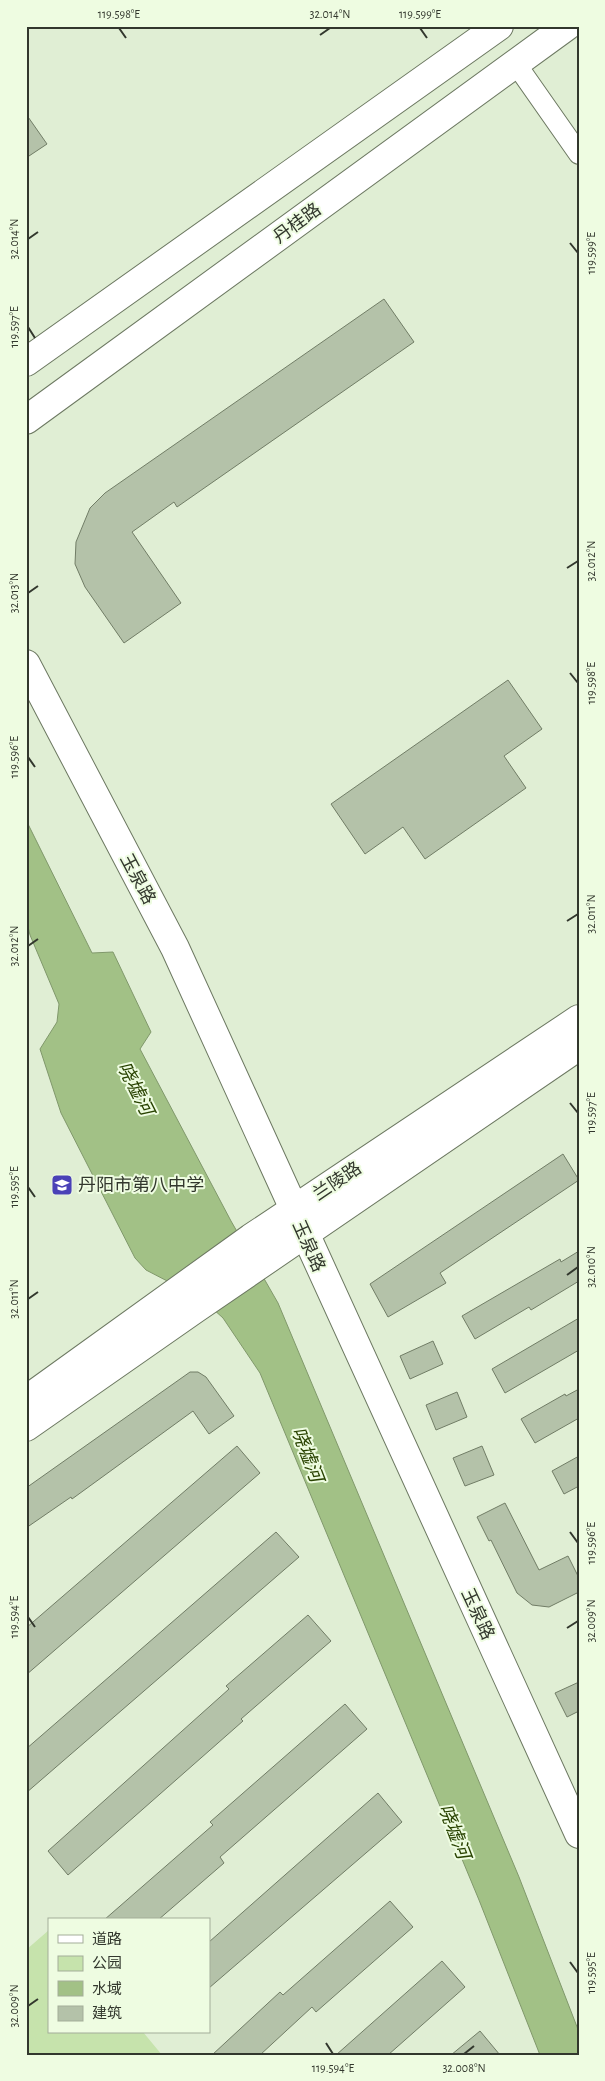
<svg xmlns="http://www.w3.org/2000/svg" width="605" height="2081" viewBox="0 0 605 2081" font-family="'Alegreya Sans','Noto Sans SC',sans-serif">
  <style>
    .green { fill: #c6e3ac }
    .water { fill: #a2c186; stroke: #80986b }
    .building { fill: #b4c2a9; stroke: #717d66 }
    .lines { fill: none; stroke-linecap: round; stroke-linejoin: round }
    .street-casing { stroke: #6c7861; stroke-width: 22 }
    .secondary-casing { stroke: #6c7861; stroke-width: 30 }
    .primary-casing { stroke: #6c7861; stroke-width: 30 }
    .street { stroke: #fff; stroke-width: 20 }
    .secondary { stroke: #fff; stroke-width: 28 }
    .primary { stroke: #fff; stroke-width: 28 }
    .ticks { fill: none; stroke: #32372d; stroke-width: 2 }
    .labels { text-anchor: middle; stroke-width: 4; stroke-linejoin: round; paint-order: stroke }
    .street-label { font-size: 18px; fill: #32372d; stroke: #eefce1 }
    .poi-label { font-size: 18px; fill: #32372d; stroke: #eefce1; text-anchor: start }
    .water-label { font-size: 19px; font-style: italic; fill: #284200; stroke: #eefce1 }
    .neatline { fill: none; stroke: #32372d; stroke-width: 2 }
    .ticks-label { font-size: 12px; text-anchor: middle; fill: #32372d }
  </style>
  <rect width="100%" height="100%" fill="#e0eed4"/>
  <!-- green -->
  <path class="green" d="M 49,1930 L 49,2032 L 143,2032 L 162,2055 L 26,2055 L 26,1950 Z"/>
  <!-- water -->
  <path class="water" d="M 26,820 L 92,953 L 113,952 L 151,1032 L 140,1049 L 231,1221 L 278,1303 L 519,1877 L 579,2032 L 579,2055 L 540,2055 L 479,1900 L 260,1373 L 223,1318 L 202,1299 L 146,1270 L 135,1258 L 61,1113 L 40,1049 L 57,1022 L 59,1004 L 30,935 L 26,919 Z"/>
  <!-- building -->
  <g class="building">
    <path d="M 26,114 L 47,144 L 26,158 Z"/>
    <path d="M 384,299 L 414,342 L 177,507 L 174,502 L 132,532 L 181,603 L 124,643 L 85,587 L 75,564 L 76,542 L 90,508 L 105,493 Z"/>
    <path d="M 508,680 L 542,729 L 504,756 L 526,788 L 425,859 L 403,827 L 365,854 L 331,804 Z"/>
    <path d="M 563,1154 L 579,1180 L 440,1273 L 446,1283 L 388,1317 L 370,1284 Z"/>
    <path d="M 579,1251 L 579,1281 L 531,1310 L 529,1307 L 475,1339 L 462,1316 L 560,1259 L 561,1262 Z"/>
    <path d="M 579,1318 L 579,1350 L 505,1393 L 492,1369 Z"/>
    <path d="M 433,1341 L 443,1364 L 410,1379 L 400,1356 Z"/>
    <path d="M 190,1372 L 198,1372 L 206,1377 L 234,1416 L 209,1434 L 193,1411 L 72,1499 L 71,1497 L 26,1528 L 26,1488 Z"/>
    <path d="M 579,1389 L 579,1418 L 535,1443 L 521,1419 L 565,1394 L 566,1396 Z"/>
    <path d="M 457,1392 L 467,1417 L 436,1430 L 426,1405 Z"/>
    <path d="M 237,1446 L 260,1473 L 26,1675 L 26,1628 Z"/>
    <path d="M 482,1446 L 494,1475 L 465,1486 L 453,1458 Z"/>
    <path d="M 579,1456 L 579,1486 L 564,1494 L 552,1471 Z"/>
    <path d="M 505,1503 L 539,1570 L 568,1556 L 579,1578 L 579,1592 L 549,1607 L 532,1605 L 517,1593 L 491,1540 L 489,1541 L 477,1517 Z"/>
    <path d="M 276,1532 L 299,1557 L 26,1793 L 26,1749 Z"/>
    <path d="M 308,1615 L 331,1641 L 241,1719 L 243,1721 L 68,1875 L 48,1851 L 229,1689 L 226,1686 Z"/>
    <path d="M 579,1682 L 579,1711 L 567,1717 L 555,1693 Z"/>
    <path d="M 345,1704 L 367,1729 L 220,1857 L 224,1863 L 158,1920 L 104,1920 L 213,1825 L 210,1822 Z"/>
    <path d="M 378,1793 L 402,1822 L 209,1988 L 209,1942 Z"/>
    <path d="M 390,1901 L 413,1927 L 316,2012 L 312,2007 L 260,2055 L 212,2055 L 280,1992 L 283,1995 Z"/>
    <path d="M 442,1961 L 465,1987 L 388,2055 L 336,2055 Z"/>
    <path d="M 480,2031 L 500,2055 L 451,2055 Z"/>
  </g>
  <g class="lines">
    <!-- street casing -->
    <g class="street-casing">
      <path id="street" d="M 516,64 L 579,154"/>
    </g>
    <!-- secondary casing -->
    <g class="secondary-casing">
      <g id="secondary">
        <path d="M 26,664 L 175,948 L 579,1834"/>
        <path d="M 26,1400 L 251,1238 L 579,1019"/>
        <path d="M 26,1427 L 195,1309 L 579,1046"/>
      </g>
    </g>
    <!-- primary casing -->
    <g class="primary-casing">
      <g id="primary">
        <path d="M 26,362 L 499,26"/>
        <path d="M 26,420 L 567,26"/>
      </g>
    </g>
    <!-- street -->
    <use href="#street" class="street"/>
    <!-- secondary -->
    <use href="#secondary" class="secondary"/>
    <!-- primary -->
    <use href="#primary" class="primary"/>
  </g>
  <!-- ticks -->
  <path class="ticks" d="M 119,28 L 126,38M 420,28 L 427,38M 320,35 L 330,28M 28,239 L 38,232M 570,243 L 578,253M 28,327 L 35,338M 567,568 L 578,561M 28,593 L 38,586M 570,673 L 578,683M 28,757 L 35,767M 567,921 L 578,914M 28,946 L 38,939M 570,1103 L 578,1113M 28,1187 L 35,1197M 567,1275 L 578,1267M 28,1299 L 38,1292M 570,1532 L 578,1543M 28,1617 L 35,1627M 567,1628 L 578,1621M 570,1962 L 578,1973M 28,2006 L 38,1999M 326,2043 L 333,2054M 464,2054 L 474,2046"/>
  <!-- icons -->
  <defs>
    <g id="school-square" transform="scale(1.125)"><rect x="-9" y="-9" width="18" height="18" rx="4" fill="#4a41b7" stroke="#eefce1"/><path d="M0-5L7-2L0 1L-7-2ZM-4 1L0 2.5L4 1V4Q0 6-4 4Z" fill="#fff"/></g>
  </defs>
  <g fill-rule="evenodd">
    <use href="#school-square" x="62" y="1185"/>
  </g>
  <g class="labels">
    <!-- street labels -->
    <g class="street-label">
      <text transform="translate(297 223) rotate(-36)" y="6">丹桂路</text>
      <text transform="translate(138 879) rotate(62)" y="6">玉泉路</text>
      <text transform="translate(337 1181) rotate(-34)" y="6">兰陵路</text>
      <text transform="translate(309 1246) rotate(66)" y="6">玉泉路</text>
      <text transform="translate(478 1614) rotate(65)" y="6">玉泉路</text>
    </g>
    <!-- poi labels -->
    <g class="poi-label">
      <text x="78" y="1191">丹阳市第八中学</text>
    </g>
    <!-- water labels -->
    <g class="water-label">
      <text transform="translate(136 1088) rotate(63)" y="7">哓墟河</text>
      <text transform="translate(308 1454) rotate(69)" y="7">哓墟河</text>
      <text transform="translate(455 1831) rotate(69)" y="7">哓墟河</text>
    </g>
  </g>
  <!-- border -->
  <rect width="605" height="2081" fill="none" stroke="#eefce1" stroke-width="55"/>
  <!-- legend -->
  <rect x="48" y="1918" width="162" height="115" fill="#eefce1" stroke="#a3ad99"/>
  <rect x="58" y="1935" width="25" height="8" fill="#ffffff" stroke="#a3ad99"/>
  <text x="92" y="1944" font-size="15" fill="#32372d">道路</text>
  <rect x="58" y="1956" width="25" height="15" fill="#c6e3ac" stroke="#a3ad99"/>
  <text x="92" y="1968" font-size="15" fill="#32372d">公园</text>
  <rect x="58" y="1981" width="25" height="15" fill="#a2c186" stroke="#a3ad99"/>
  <text x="92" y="1994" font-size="15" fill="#32372d">水域</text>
  <rect x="58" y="2006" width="25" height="15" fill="#b4c2a9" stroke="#a3ad99"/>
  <text x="92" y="2018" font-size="15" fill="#32372d">建筑</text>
  <rect x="28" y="28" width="550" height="2026" class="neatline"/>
  <g class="ticks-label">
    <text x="119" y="18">119.598°E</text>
    <text x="330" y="18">32.014°N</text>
    <text x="420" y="18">119.599°E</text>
    <text transform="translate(14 239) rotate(-90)" y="4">32.014°N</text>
    <text transform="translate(591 253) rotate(-90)" y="4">119.599°E</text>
    <text transform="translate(14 327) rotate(-90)" y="4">119.597°E</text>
    <text transform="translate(591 561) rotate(-90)" y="4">32.012°N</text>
    <text transform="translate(14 593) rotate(-90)" y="4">32.013°N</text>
    <text transform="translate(591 683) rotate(-90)" y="4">119.598°E</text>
    <text transform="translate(14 757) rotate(-90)" y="4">119.596°E</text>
    <text transform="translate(591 914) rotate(-90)" y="4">32.011°N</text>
    <text transform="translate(14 946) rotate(-90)" y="4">32.012°N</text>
    <text transform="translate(591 1113) rotate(-90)" y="4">119.597°E</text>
    <text transform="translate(14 1187) rotate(-90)" y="4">119.595°E</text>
    <text transform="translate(591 1267) rotate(-90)" y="4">32.010°N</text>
    <text transform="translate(14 1299) rotate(-90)" y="4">32.011°N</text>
    <text transform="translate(591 1543) rotate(-90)" y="4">119.596°E</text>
    <text transform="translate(14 1617) rotate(-90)" y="4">119.594°E</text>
    <text transform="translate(591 1621) rotate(-90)" y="4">32.009°N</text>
    <text transform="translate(591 1973) rotate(-90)" y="4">119.595°E</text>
    <text transform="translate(14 2006) rotate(-90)" y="4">32.009°N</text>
    <text x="333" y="2072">119.594°E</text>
    <text x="464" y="2072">32.008°N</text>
  </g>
</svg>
